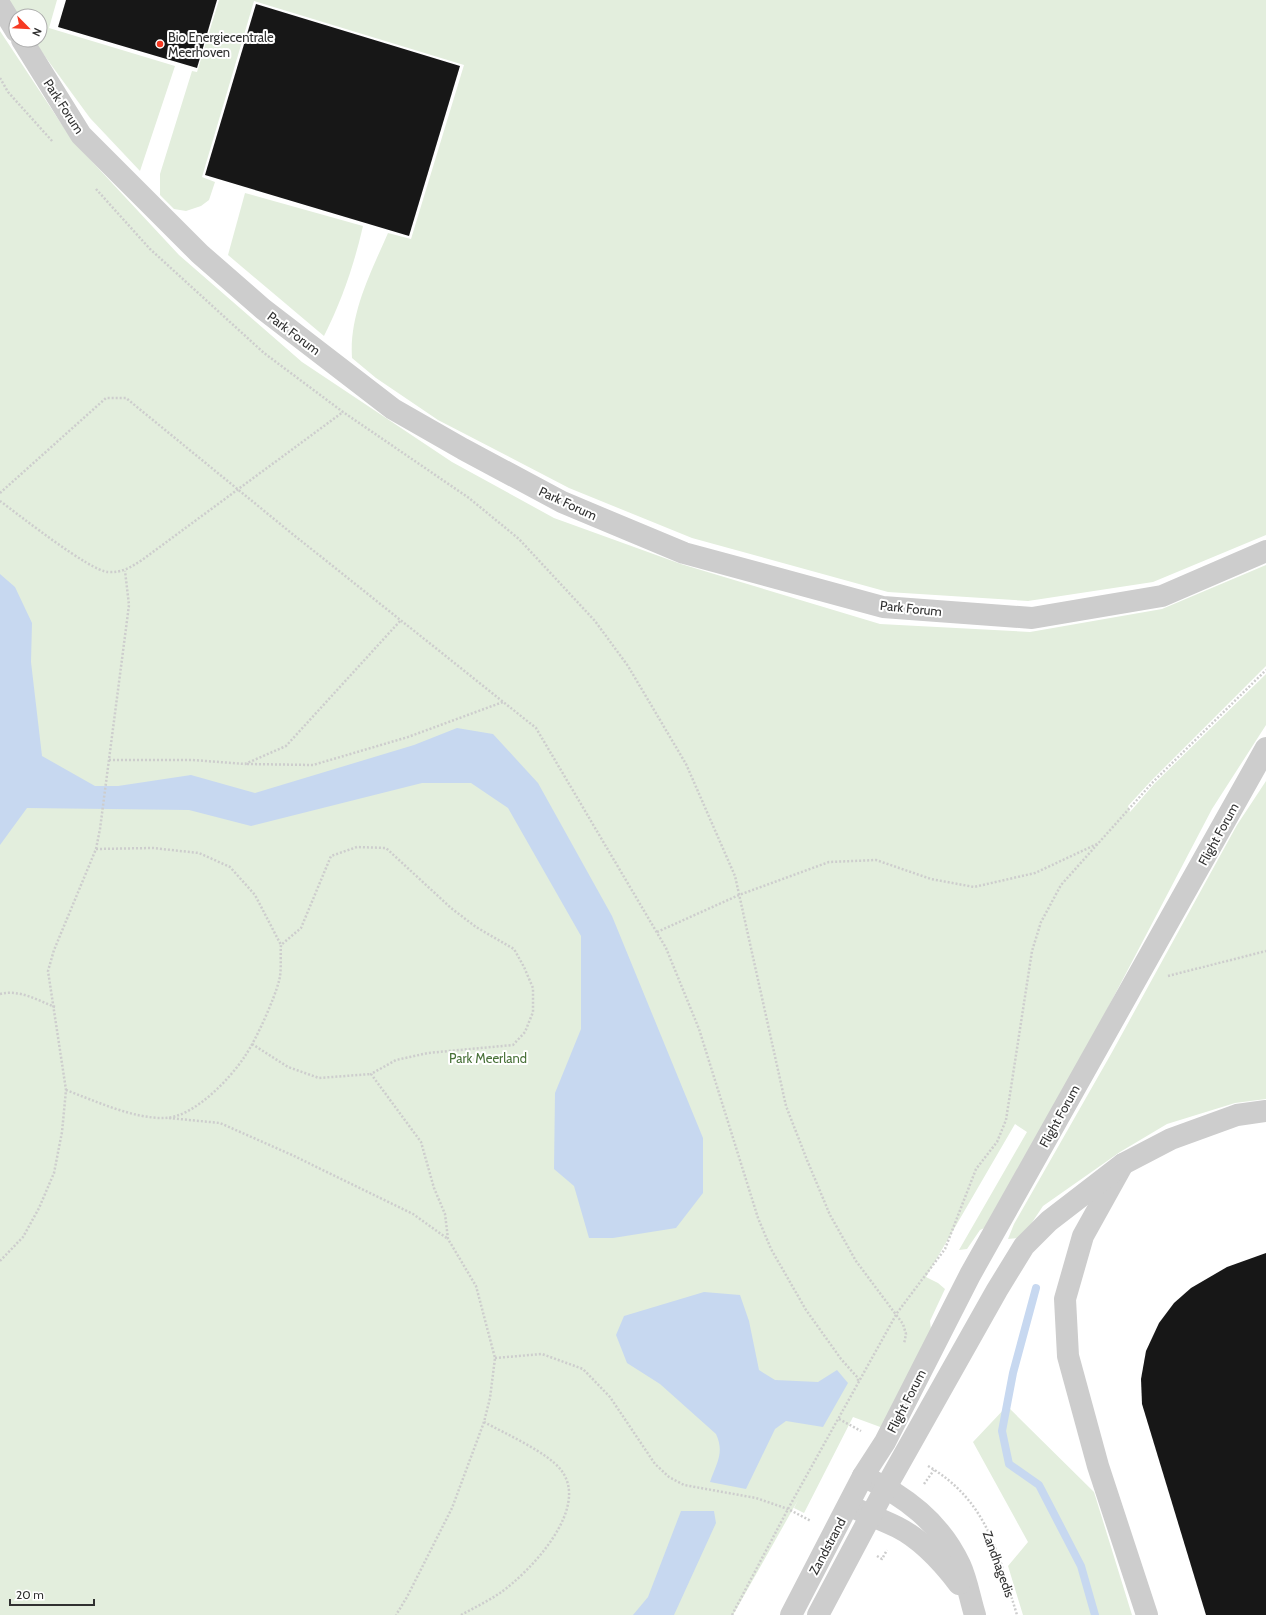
<svg xmlns="http://www.w3.org/2000/svg" width="1266" height="1615" viewBox="0 0 1266 1615" font-family="Cabin,sans-serif">
  <style>
    .green { fill: #e3eedd }
    .water { fill: #c7d8f0 }
    .lines { fill: none; stroke-linecap: round; stroke-linejoin: round }
    .stream { stroke: #c7d8f0; stroke-width: 8 }
    .building { fill: #171717 }
    .path { stroke: #cdcdcd; stroke-width: 2.5; stroke-dasharray: 2 2; stroke-linecap: butt }
    .minor { stroke: #cdcdcd; stroke-width: 22 }
    .tertiary { stroke: #cdcdcd; stroke-width: 22 }
    .poi-dot { fill: #f63a23; stroke: #fff; stroke-width: 1.5 }
    .labels { text-anchor: middle; stroke-width: 4; stroke-linejoin: round; paint-order: stroke }
    .poi-label { font-size: 13px; fill: #303030; stroke: #fff; text-anchor: start }
    .street-label { font-size: 13px; fill: #303030; stroke: #fff }
    .park-label { font-size: 13px; fill: #487138; stroke: #fff }
  </style>
  <rect width="100%" height="100%" fill="#fff"/>
  <!-- green -->
  <g class="green">
    <path d="M 8,0 L 57,0 L 49,28 L 175,66 L 140,171 L 90,118 L 33,40 L 40,40 L 40,16 L 17,16 Z"/>
    <path d="M 219,0 L 1266,0 L 1266,535 L 1153,582 L 1028,601 L 888,592 L 692,538 L 569,488 L 438,420 L 376,378 L 352,358 C 349,314 371,272 388,233 L 411,239 L 464,65 L 254,1 L 202,177 L 215,182 L 209,200 L 201,206 L 186,211 L 174,209 L 160,195 L 160,174 L 192,71 L 197,72 Z"/>
    <path d="M 0,31 L 72,140 L 179,255 L 302,362 L 452,462 L 554,518 L 681,564 L 880,624 L 1030,632 L 1162,609 L 1266,565 L 1266,666 L 1151,781 L 1128,806 L 1130,812 L 1154,784 L 1266,674 L 1266,725 L 1212,809 L 1090,1042 L 989,1226 L 980,1230 L 967,1249 L 959,1250 L 1027,1132 L 1015,1124 L 926,1277 L 938,1283 L 945,1289 L 930,1321 L 932,1339 L 883,1428 L 853,1417 L 804,1513 L 794,1508 L 798,1500 L 733,1615 L 0,1615 Z"/>
    <path d="M 245,193 L 363,226 C 354,265 342,300 324,336 L 228,255 Z"/>
    <path d="M 1266,781 L 1266,1099 L 1235,1103 L 1167,1124 L 1120,1152 L 1043,1206 L 1027,1230 L 1018,1238 L 1008,1239 L 1014,1224 L 1111,1054 L 1237,825 Z"/>
    <path d="M 1007,1406 L 1094,1492 L 1132,1615 L 1023,1615 L 1008,1566 L 1028,1542 L 973,1442 Z"/>
  </g>
  <!-- water -->
  <g class="water">
    <path d="M 0,574 L 15,587 L 32,623 L 31,662 L 42,756 L 95,786 L 118,786 L 191,775 L 255,793 L 414,745 L 457,728 L 493,734 L 538,783 L 612,916 L 703,1138 L 703,1193 L 676,1228 L 613,1238 L 589,1238 L 574,1186 L 554,1169 L 555,1093 L 581,1029 L 581,936 L 508,808 L 471,783 L 422,783 L 251,826 L 189,810 L 27,808 L 0,845 Z"/>
    <path d="M 704,1292 L 740,1295 L 749,1321 L 759,1370 L 775,1380 L 818,1382 L 837,1370 L 848,1383 L 823,1427 L 786,1421 L 775,1429 L 746,1489 L 710,1482 C 716,1464 725,1453 716,1434 L 660,1384 L 627,1363 L 616,1335 L 624,1316 Z"/>
    <path d="M 681,1511 L 714,1511 L 716,1523 L 674,1615 L 633,1615 L 648,1597 Z"/>
  </g>
  <g class="lines">
    <!-- stream -->
    <path class="stream" d="M 1036,1288 L 1013,1373 L 1002,1431 L 1009,1464 L 1039,1485 L 1081,1566 L 1095,1615"/>
  </g>
  <!-- building -->
  <g class="building">
    <path d="M 66,0 L 217,0 L 197,68 L 58,27 Z"/>
    <path d="M 256,4 L 460,66 L 409,236 L 205,175 Z"/>
    <path d="M 1266,1253 L 1266,1615 L 1206,1615 L 1142,1404 L 1141,1379 L 1146,1351 L 1159,1323 L 1174,1303 L 1191,1288 L 1227,1267 Z"/>
  </g>
  <g class="lines">
    <!-- path -->
    <g class="path">
      <path d="M 0,78 L 8,92 L 53,142"/>
      <path d="M 96,189 L 150,249 L 264,353 L 343,412 L 469,498 L 519,539 L 595,621 L 628,666 L 686,764 L 735,876 L 786,1106 L 807,1160 L 830,1215 L 856,1261 L 903,1324 L 906,1334 L 904,1344"/>
      <path d="M 0,493 L 106,398 L 126,398 L 290,532 L 536,728 L 666,948 L 699,1029 L 758,1218 L 771,1249 L 806,1310 L 841,1359 L 858,1378 L 858,1382"/>
      <path d="M 0,501 C 19,515 90,571 108,572 C 122,573 131,567 142,560 L 343,412"/>
      <path d="M 109,760 L 193,760 L 245,764 L 286,746 L 401,620"/>
      <path d="M 247,764 L 313,765 L 408,737 L 503,702"/>
      <path d="M 96,849 L 153,848 L 199,853 L 230,867 L 255,895 L 281,945"/>
      <path d="M 657,932 L 739,895 L 829,862 L 876,860 L 931,879 L 974,887 L 1035,873 L 1097,844"/>
      <path d="M 1168,976 L 1266,951"/>
      <path d="M 0,994 C 19,989 37,1000 55,1007"/>
      <path d="M 252,1044 L 288,1067 L 319,1078 L 371,1074"/>
      <path d="M 66,1090 C 95,1101 134,1119 165,1118 C 194,1117 230,1079 245,1056 C 256,1040 274,1000 279,981 C 282,970 280,956 281,945 L 301,928 L 331,856 L 357,847 L 386,848 L 451,908 L 476,927 L 514,949 L 524,967 L 533,988 L 533,1012 L 525,1032 L 513,1045 L 428,1053 L 396,1060 L 371,1074 L 421,1142 L 434,1188 L 445,1214 L 448,1239 L 476,1286 L 495,1358 L 490,1398 L 484,1422 L 452,1508 L 407,1597 L 396,1615"/>
      <path d="M 169,1118 L 220,1123 L 292,1155 L 413,1214 L 448,1239"/>
      <path d="M 0,1261 L 23,1237 L 39,1208 L 54,1173 L 62,1132 L 66,1090 L 48,971 L 54,950 L 96,849 L 100,829 L 129,605 L 125,571"/>
      <path d="M 495,1358 L 542,1354 L 583,1369 L 610,1397 L 655,1464 L 669,1477 L 684,1485 L 756,1498 L 788,1509 L 811,1521"/>
      <path d="M 839,1419 L 861,1431"/>
      <path d="M 928,1466 C 988,1501 998,1554 1017,1615"/>
      <path d="M 924,1484 L 934,1470"/>
      <path d="M 877,1556 L 882,1559 L 887,1550"/>
      <path d="M 461,1615 C 474,1608 488,1601 500,1593 C 530,1572 591,1508 561,1470 C 547,1452 506,1434 484,1422"/>
      <path d="M 732,1615 L 788,1509 L 897,1313 L 945,1249 L 976,1169 L 997,1142 L 1006,1120 L 1032,951 L 1041,922 L 1061,885 L 1153,782 L 1266,670"/>
    </g>
    <!-- minor -->
    <g class="minor">
      <path d="M 0,5 L 16,31"/>
      <path d="M 22,40 L 81,135 L 200,254 L 263,309 L 393,409 L 463,449 L 562,502 L 684,553 L 883,607 L 1032,618 L 1162,596 L 1266,551"/>
      <path d="M 1123,1164 L 1083,1236 L 1065,1299 L 1068,1356 L 1098,1466 L 1147,1615"/>
      <path d="M 863,1476 C 905,1496 940,1522 960,1565 C 967,1580 970,1599 975,1615"/>
      <path d="M 849,1505 C 865,1514 881,1519 897,1527 C 921,1539 943,1563 959,1584"/>
    </g>
    <!-- tertiary -->
    <g class="tertiary">
      <path d="M 791,1615 L 863,1476 L 885,1442 L 970,1275 L 1266,748"/>
      <path d="M 818,1615 L 886,1487 L 997,1290 L 1024,1246 L 1049,1221 L 1123,1164 L 1171,1139 L 1237,1115 L 1266,1111"/>
    </g>
  </g>
  <!-- markers -->
  <circle class="poi-dot" cx="160" cy="44" r="4"/>
  <g class="labels">
    <!-- poi labels -->
    <g class="poi-label">
      <text x="168" y="42">Bio Energiecentrale<tspan x="168" dy="15">Meerhoven</tspan></text>
    </g>
    <!-- street labels -->
    <g class="street-label">
      <text transform="translate(64 106) rotate(57)" y="5">Park Forum</text>
      <text transform="translate(294 333) rotate(37)" y="5">Park Forum</text>
      <text transform="translate(568 503) rotate(25)" y="5">Park Forum</text>
      <text transform="translate(911 608) rotate(6)" y="5">Park Forum</text>
      <text transform="translate(1218 834) rotate(-61)" y="5">Flight Forum</text>
      <text transform="translate(1059 1116) rotate(-61)" y="5">Flight Forum</text>
      <text transform="translate(906 1401) rotate(-63)" y="5">Flight Forum</text>
      <text transform="translate(827 1546) rotate(-62)" y="5">Zandstrand</text>
      <text transform="translate(999 1564) rotate(70)" y="5">Zandhagedis</text>
    </g>
    <!-- park labels -->
    <g class="park-label">
      <text x="488" y="1063">Park Meerland</text>
    </g>
  </g>
  <!-- north arrow -->
  <g transform="translate(28 28) rotate(114)"><circle r="19" fill="#ffffff" stroke="#acacac"/>
  <path d="M0-3L7 15L0 10L-7 15Z" fill="#f63a23"/>
  <text y="-6" font-size="11" font-weight="bold" text-anchor="middle" fill="#303030">N</text>
  </g>
  <!-- scale -->
  <path d="M10 1599v6h84v-6" fill="none" stroke="#303030" stroke-width="2"/>
  <text x="16" y="1599" font-size="12" fill="#303030" stroke="#ffffff" stroke-width="3" paint-order="stroke">20 m</text>
</svg>
